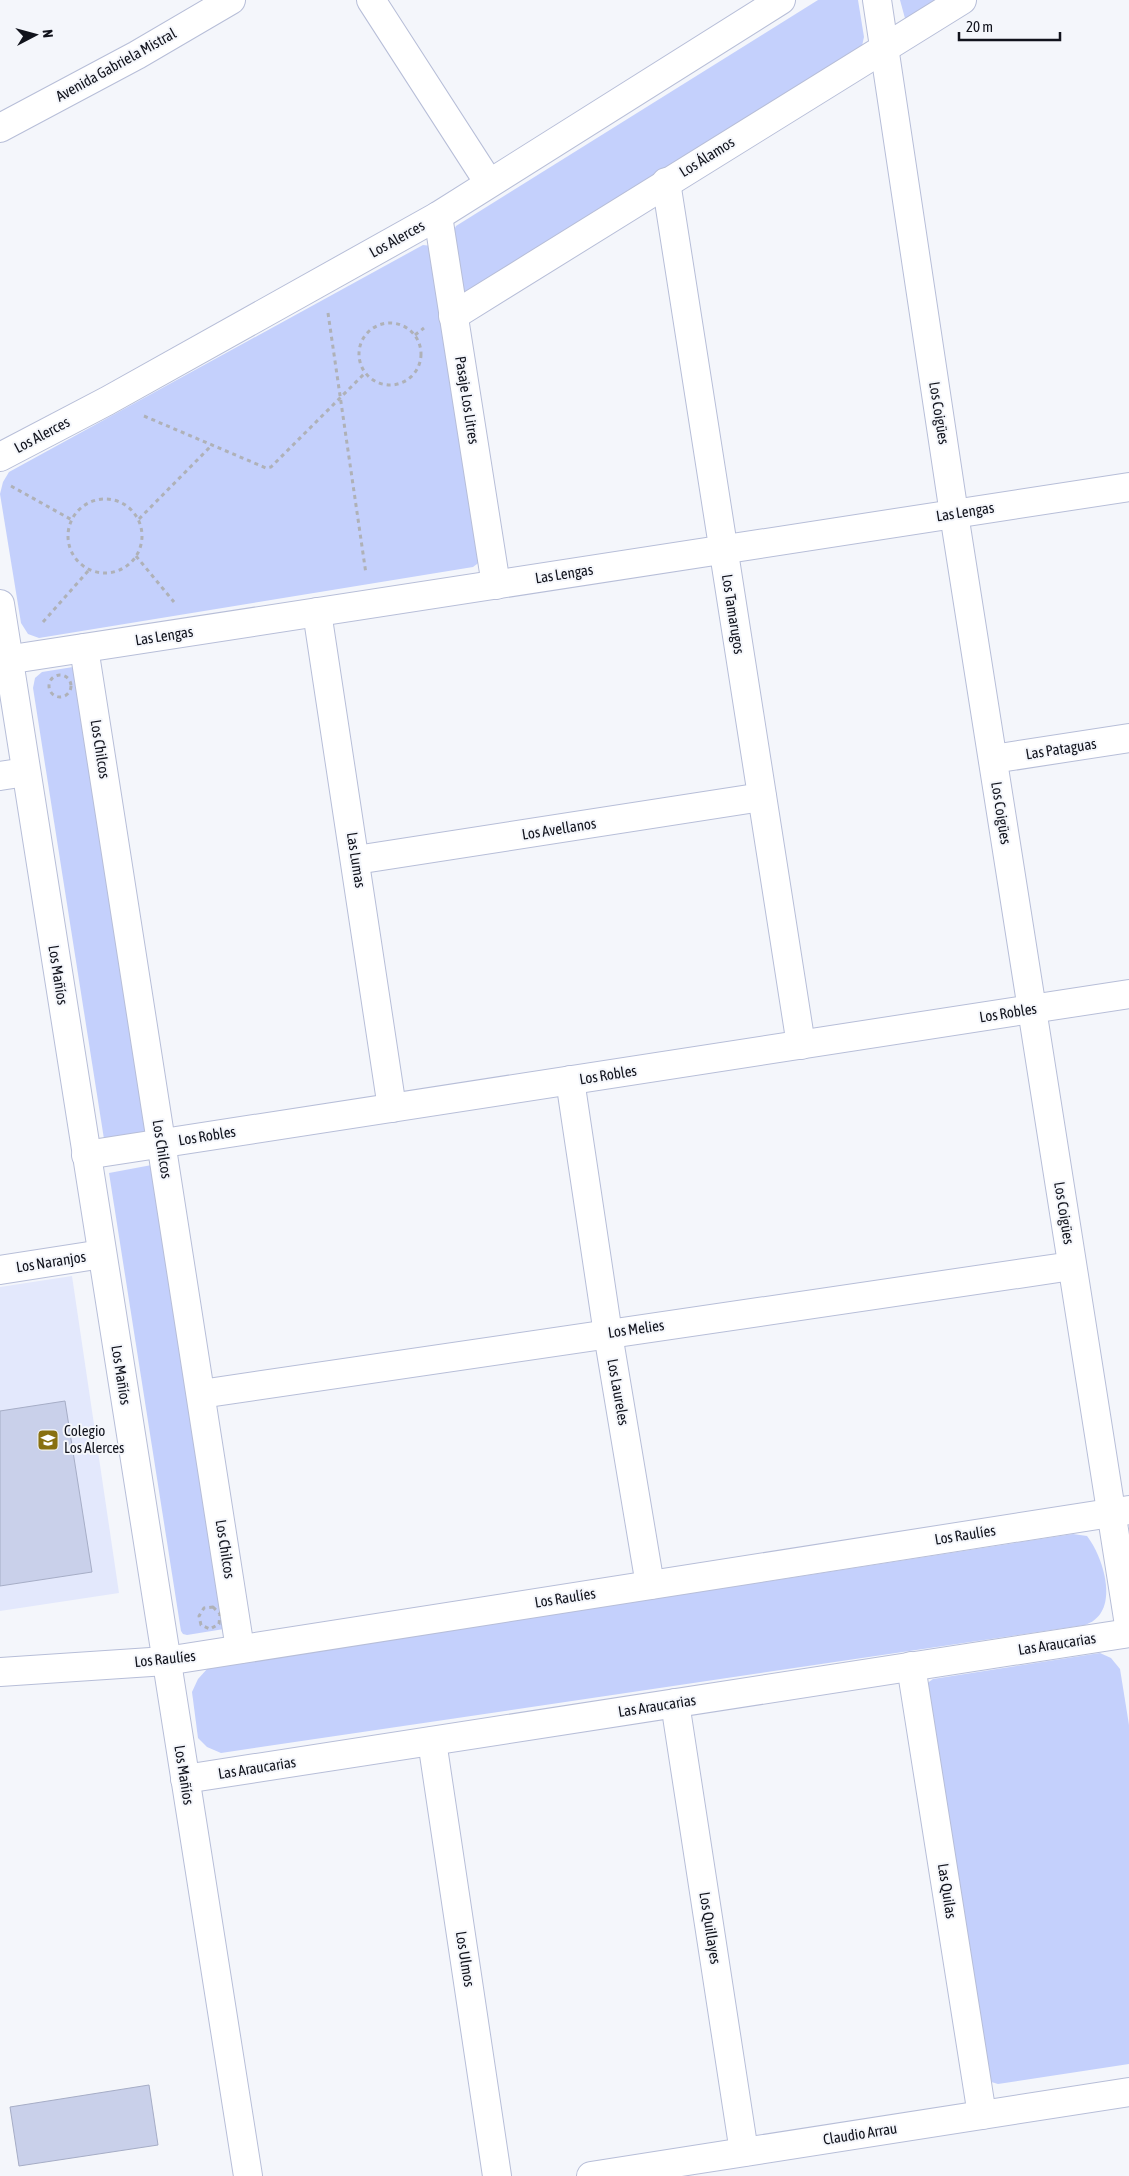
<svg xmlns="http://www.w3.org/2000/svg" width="1129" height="2176" viewBox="0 0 1129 2176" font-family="'Asap Condensed',sans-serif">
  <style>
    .built { fill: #e3e8fc }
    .green { fill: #c4d0fc }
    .building { fill: #c9d0ea; stroke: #a6adc6 }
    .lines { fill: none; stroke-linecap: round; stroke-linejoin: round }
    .minor-casing { stroke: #b7bed8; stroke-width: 30 }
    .secondary-casing { stroke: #b7bed8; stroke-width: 30 }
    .path { stroke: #afb1b7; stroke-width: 3; stroke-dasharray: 4 4; stroke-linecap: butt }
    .minor { stroke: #fff; stroke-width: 28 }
    .secondary { stroke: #fff; stroke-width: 28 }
    .labels { text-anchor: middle; stroke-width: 4; stroke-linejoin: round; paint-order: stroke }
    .street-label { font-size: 15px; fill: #11131c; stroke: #f4f6fb }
    .poi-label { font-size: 15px; fill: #11131c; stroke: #f4f6fb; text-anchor: start }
  </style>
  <rect width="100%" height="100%" fill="#f4f6fb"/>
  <!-- built -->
  <path class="built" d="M 72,1276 L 119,1593 L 0,1611 L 0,1287 Z"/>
  <!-- green -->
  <g class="green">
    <path d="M 818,0 L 858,0 L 864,37 L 862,46 L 470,294 L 463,293 L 453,232 L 456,226 Z"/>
    <path d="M 900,0 L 943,0 L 906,22 Z"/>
    <path d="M 423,245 L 432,246 L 481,561 L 473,567 L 39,638 L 28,634 L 21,623 L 0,494 L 3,482 L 9,472 Z"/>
    <path d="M 73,667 L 152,1132 L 104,1139 L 33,688 L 35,678 L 42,672 Z"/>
    <path d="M 157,1164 L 224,1629 L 187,1635 L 183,1634 L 181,1631 L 109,1173 Z"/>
    <path d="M 1073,1534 L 1087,1536 C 1104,1558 1121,1613 1085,1625 L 221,1753 L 207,1747 L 198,1738 L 192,1692 L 198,1679 L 208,1668 Z"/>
    <path d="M 1100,1653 L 1111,1658 L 1120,1669 L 1129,1725 L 1129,2064 L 998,2084 L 988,2081 L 926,1684 L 933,1679 Z"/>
  </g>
  <!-- building -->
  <g class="building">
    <path d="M 65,1401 L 92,1572 L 0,1586 L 0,1411 Z"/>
    <path d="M 149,2085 L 158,2145 L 19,2166 L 10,2107 Z"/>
  </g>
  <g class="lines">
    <!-- minor casing -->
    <g class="minor-casing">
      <g id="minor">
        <path d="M 371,0 L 489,183"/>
        <path d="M 877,0 L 954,514 L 1129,1625"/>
        <path d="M 666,182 L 801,1045"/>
        <path d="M 438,216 L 496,585"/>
        <path d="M 453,316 L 962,0"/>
        <path d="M 0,457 L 107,401 L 438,216 L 781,0"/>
        <path d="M 0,604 L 248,2176"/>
        <path d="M 317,612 L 392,1108"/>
        <path d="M 84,648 L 240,1649"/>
        <path d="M 0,661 L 1129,487"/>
        <path d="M 993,759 L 1129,738"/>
        <path d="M 0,776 L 26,772"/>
        <path d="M 356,860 L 762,797"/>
        <path d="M 570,1080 L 608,1334 L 650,1585"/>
        <path d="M 86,1155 L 1129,994"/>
        <path d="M 0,1270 L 102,1254"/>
        <path d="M 201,1394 L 1072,1266"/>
        <path d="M 911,1666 L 982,2115"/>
        <path d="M 0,1672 L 166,1661 L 1129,1510"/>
        <path d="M 675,1703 L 744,2152"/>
        <path d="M 432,1741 L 497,2176"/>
        <path d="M 185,1779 L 1129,1633"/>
        <path d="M 591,2176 L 1129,2092"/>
      </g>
    </g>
    <!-- secondary casing -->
    <g class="secondary-casing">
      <path id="secondary" d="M 0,128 L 137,55 L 231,0"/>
    </g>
    <!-- path -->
    <g class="path">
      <path d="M 328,313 L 366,574"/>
      <circle cx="390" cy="354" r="31"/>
      <path d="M 415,335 L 424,328"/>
      <path d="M 144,416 L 266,468 L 271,467 L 365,373"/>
      <path d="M 11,486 L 72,520"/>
      <circle cx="105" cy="536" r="37"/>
      <path d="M 139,519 L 212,445"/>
      <path d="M 136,556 L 174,602"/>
      <path d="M 43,622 L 89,570"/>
      <circle cx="60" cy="686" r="11"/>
      <path d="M 213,1607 L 220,1614 L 219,1624 L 210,1629 L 201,1625 L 199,1616 L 204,1608 Z"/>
    </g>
    <!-- minor -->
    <use href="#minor" class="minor"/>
    <!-- secondary -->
    <use href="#secondary" class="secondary"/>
  </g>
  <!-- icons -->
  <defs>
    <g id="school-square" transform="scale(1.125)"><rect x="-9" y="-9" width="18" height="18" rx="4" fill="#887011" stroke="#f4f6fb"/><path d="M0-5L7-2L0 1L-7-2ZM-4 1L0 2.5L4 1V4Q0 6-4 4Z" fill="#fff"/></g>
  </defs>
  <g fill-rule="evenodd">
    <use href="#school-square" x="48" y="1440"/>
  </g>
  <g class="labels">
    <!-- street labels -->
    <g class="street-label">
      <text transform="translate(116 65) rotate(-29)" y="5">Avenida Gabriela Mistral</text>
      <text transform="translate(707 157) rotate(-32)" y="5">Los Álamos</text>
      <text transform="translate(397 239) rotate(-29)" y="5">Los Alerces</text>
      <text transform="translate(467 400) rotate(81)" y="5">Pasaje Los Litres</text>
      <text transform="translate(939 413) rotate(81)" y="5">Los Coigües</text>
      <text transform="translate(42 435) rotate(-28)" y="5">Los Alerces</text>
      <text transform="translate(965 512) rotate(-9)" y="5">Las Lengas</text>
      <text transform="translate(564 574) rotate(-9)" y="5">Las Lengas</text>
      <text transform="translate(733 614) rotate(81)" y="5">Los Tamarugos</text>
      <text transform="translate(164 636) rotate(-9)" y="5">Las Lengas</text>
      <text transform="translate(100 749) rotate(81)" y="5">Los Chilcos</text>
      <text transform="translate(1061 749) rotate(-9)" y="5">Las Pataguas</text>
      <text transform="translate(1001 813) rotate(81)" y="5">Los Coigües</text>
      <text transform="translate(559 829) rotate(-9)" y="5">Los Avellanos</text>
      <text transform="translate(356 860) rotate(81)" y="5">Las Lumas</text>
      <text transform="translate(58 975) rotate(81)" y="5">Los Mañíos</text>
      <text transform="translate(1008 1013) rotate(-9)" y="5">Los Robles</text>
      <text transform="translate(608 1075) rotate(-9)" y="5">Los Robles</text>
      <text transform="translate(207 1136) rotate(-9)" y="5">Los Robles</text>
      <text transform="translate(162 1149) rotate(81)" y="5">Los Chilcos</text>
      <text transform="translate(1064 1213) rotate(81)" y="5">Los Coigües</text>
      <text transform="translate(51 1262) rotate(-9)" y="5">Los Naranjos</text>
      <text transform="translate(636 1329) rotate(-8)" y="5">Los Melies</text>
      <text transform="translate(121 1375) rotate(81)" y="5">Los Mañíos</text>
      <text transform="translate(618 1392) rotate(80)" y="5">Los Laureles</text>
      <text transform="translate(965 1535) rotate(-9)" y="5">Los Raulíes</text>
      <text transform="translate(225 1549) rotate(81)" y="5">Los Chilcos</text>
      <text transform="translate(565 1598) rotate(-9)" y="5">Los Raulíes</text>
      <text transform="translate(1057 1644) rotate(-9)" y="5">Las Araucarias</text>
      <text transform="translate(165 1659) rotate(-6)" y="5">Los Raulíes</text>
      <text transform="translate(657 1706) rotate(-9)" y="5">Las Araucarias</text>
      <text transform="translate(257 1768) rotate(-9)" y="5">Las Araucarias</text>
      <text transform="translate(184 1775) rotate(81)" y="5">Los Mañíos</text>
      <text transform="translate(947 1891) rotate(81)" y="5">Las Quilas</text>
      <text transform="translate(710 1928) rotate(81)" y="5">Los Quillayes</text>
      <text transform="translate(465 1959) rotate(81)" y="5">Los Ulmos</text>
      <text transform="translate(860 2134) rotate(-9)" y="5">Claudio Arrau</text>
    </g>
    <!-- poi labels -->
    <g class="poi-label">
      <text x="64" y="1436">Colegio<tspan x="64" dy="17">Los Alerces</tspan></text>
    </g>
  </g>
  <!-- north arrow -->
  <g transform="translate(35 35) rotate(84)" stroke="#f4f6fb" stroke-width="4" paint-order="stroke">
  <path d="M0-4L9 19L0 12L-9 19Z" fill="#11131c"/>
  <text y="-8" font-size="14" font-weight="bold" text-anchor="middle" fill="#11131c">N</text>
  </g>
  <!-- scale -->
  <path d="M959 32v8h101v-8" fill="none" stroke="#11131c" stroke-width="2.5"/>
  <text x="966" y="32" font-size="15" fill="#11131c" stroke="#f4f6fb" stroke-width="4" paint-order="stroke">20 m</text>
</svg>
